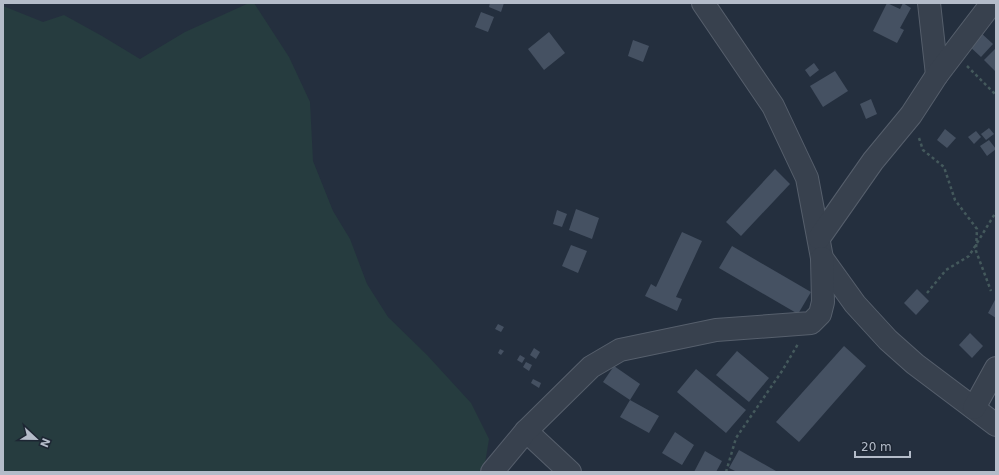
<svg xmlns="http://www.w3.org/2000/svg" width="999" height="475" viewBox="0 0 999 475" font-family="'DejaVu Sans',sans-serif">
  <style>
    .green { fill: #263c3f }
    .building { fill: #455162 }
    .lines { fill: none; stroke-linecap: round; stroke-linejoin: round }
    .minor-casing { stroke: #565f6c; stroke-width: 24 }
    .path { stroke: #44595c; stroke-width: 2.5; stroke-dasharray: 3 3; stroke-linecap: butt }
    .minor { stroke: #38414e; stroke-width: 22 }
  </style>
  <rect width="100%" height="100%" fill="#242f3e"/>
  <!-- green -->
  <path class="green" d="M 249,3 L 254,3 L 289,57 L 310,102 L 313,161 L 333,211 L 350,239 L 367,284 L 388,317 L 427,355 L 471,403 L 489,439 L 485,463 L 479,472 L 3,472 L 3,6 L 43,22 L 64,15 L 102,36 L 140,59 L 185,32 Z"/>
  <!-- building -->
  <g class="building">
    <path d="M 490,3 L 504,3 L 501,12 L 489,7 Z"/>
    <path d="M 887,3 L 900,9 L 903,3 L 911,8 L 900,28 L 904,30 L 897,43 L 873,31 Z"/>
    <path d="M 481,12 L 494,17 L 488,32 L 475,27 Z"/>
    <path d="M 549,32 L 565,53 L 544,70 L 528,49 Z"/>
    <path d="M 980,32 L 993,44 L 981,57 L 968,45 Z"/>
    <path d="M 633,40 L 649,46 L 643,62 L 628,56 Z"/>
    <path d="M 996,48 L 996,72 L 984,60 Z"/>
    <path d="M 814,63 L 819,70 L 810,77 L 805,70 Z"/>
    <path d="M 835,71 L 848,91 L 823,107 L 810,86 Z"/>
    <path d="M 871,99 L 877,114 L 866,119 L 860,104 Z"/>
    <path d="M 989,128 L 994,134 L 986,140 L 981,134 Z"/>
    <path d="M 945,129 L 956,138 L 947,148 L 937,140 Z"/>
    <path d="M 976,131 L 981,137 L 974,144 L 968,137 Z"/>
    <path d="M 989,140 L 996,149 L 987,156 L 980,146 Z"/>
    <path d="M 775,169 L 790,184 L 741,236 L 726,222 Z"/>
    <path d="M 576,209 L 599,218 L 592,239 L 569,230 Z"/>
    <path d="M 557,210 L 567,214 L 562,227 L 553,224 Z"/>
    <path d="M 682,232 L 702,241 L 676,297 L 682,299 L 677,311 L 645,296 L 651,284 L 656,287 Z"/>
    <path d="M 571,245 L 587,251 L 578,273 L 562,266 Z"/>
    <path d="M 732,246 L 811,292 L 798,314 L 719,268 Z"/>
    <path d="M 917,289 L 929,301 L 916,315 L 904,303 Z"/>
    <path d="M 996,298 L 996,318 L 988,313 Z"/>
    <path d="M 498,324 L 504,327 L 501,332 L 495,329 Z"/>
    <path d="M 970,333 L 983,346 L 972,358 L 959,345 Z"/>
    <path d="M 844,346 L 866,366 L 799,442 L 776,422 Z"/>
    <path d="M 534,348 L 540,352 L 536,359 L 530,355 Z"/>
    <path d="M 500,349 L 504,351 L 501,355 L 498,353 Z"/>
    <path d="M 737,351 L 769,378 L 749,402 L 716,375 Z"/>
    <path d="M 520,355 L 525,358 L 522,363 L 517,360 Z"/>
    <path d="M 526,362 L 532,365 L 529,371 L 523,367 Z"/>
    <path d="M 614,366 L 640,384 L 630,400 L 603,382 Z"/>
    <path d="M 696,369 L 746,410 L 726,433 L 677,392 Z"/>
    <path d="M 533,379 L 541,383 L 539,388 L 531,383 Z"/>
    <path d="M 630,400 L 659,416 L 649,433 L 620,417 Z"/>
    <path d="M 675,432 L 694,445 L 682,465 L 662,453 Z"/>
    <path d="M 739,450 L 776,471 L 775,472 L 737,472 L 729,468 Z"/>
    <path d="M 705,451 L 722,461 L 716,472 L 694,472 Z"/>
  </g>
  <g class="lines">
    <!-- minor casing -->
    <g class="minor-casing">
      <g id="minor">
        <path d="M 703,3 L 773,106 L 807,178 L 822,258 L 855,304 L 888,340 L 915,364 L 996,425"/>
        <path d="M 929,3 L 937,75"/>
        <path d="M 819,238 L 873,161 L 911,115 L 937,75 L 992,3"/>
        <path d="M 974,408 L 996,368"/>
        <path d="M 526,431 L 570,472"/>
        <path d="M 492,472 L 526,431 L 591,367 L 620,350 L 716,330 L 811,323 L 820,314 L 823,302 L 822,258"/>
      </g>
    </g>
    <!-- path -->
    <g class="path">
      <path d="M 967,66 L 996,95"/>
      <path d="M 919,138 L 923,150 L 944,167 L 955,200 L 977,229 L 976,251 L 991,291"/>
      <path d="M 927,293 L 946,270 L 969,256 L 996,212"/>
      <path d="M 726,472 L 736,438 L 782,371 L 798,344"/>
    </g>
    <!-- minor -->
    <use href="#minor" class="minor"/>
  </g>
  <!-- border -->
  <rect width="999" height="475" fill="none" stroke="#b4bcc9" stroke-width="8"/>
  <!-- north arrow -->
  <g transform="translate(36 439) rotate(112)" stroke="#1d2633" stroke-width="3" paint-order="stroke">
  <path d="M0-3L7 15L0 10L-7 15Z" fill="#b4bcc9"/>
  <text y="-6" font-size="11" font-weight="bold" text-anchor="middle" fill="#b4bcc9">N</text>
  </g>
  <!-- scale -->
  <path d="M855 451v6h55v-6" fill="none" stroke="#b4bcc9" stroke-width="2"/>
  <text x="861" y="451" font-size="12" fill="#b4bcc9" stroke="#1d2633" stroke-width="3" paint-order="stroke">20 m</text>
</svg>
